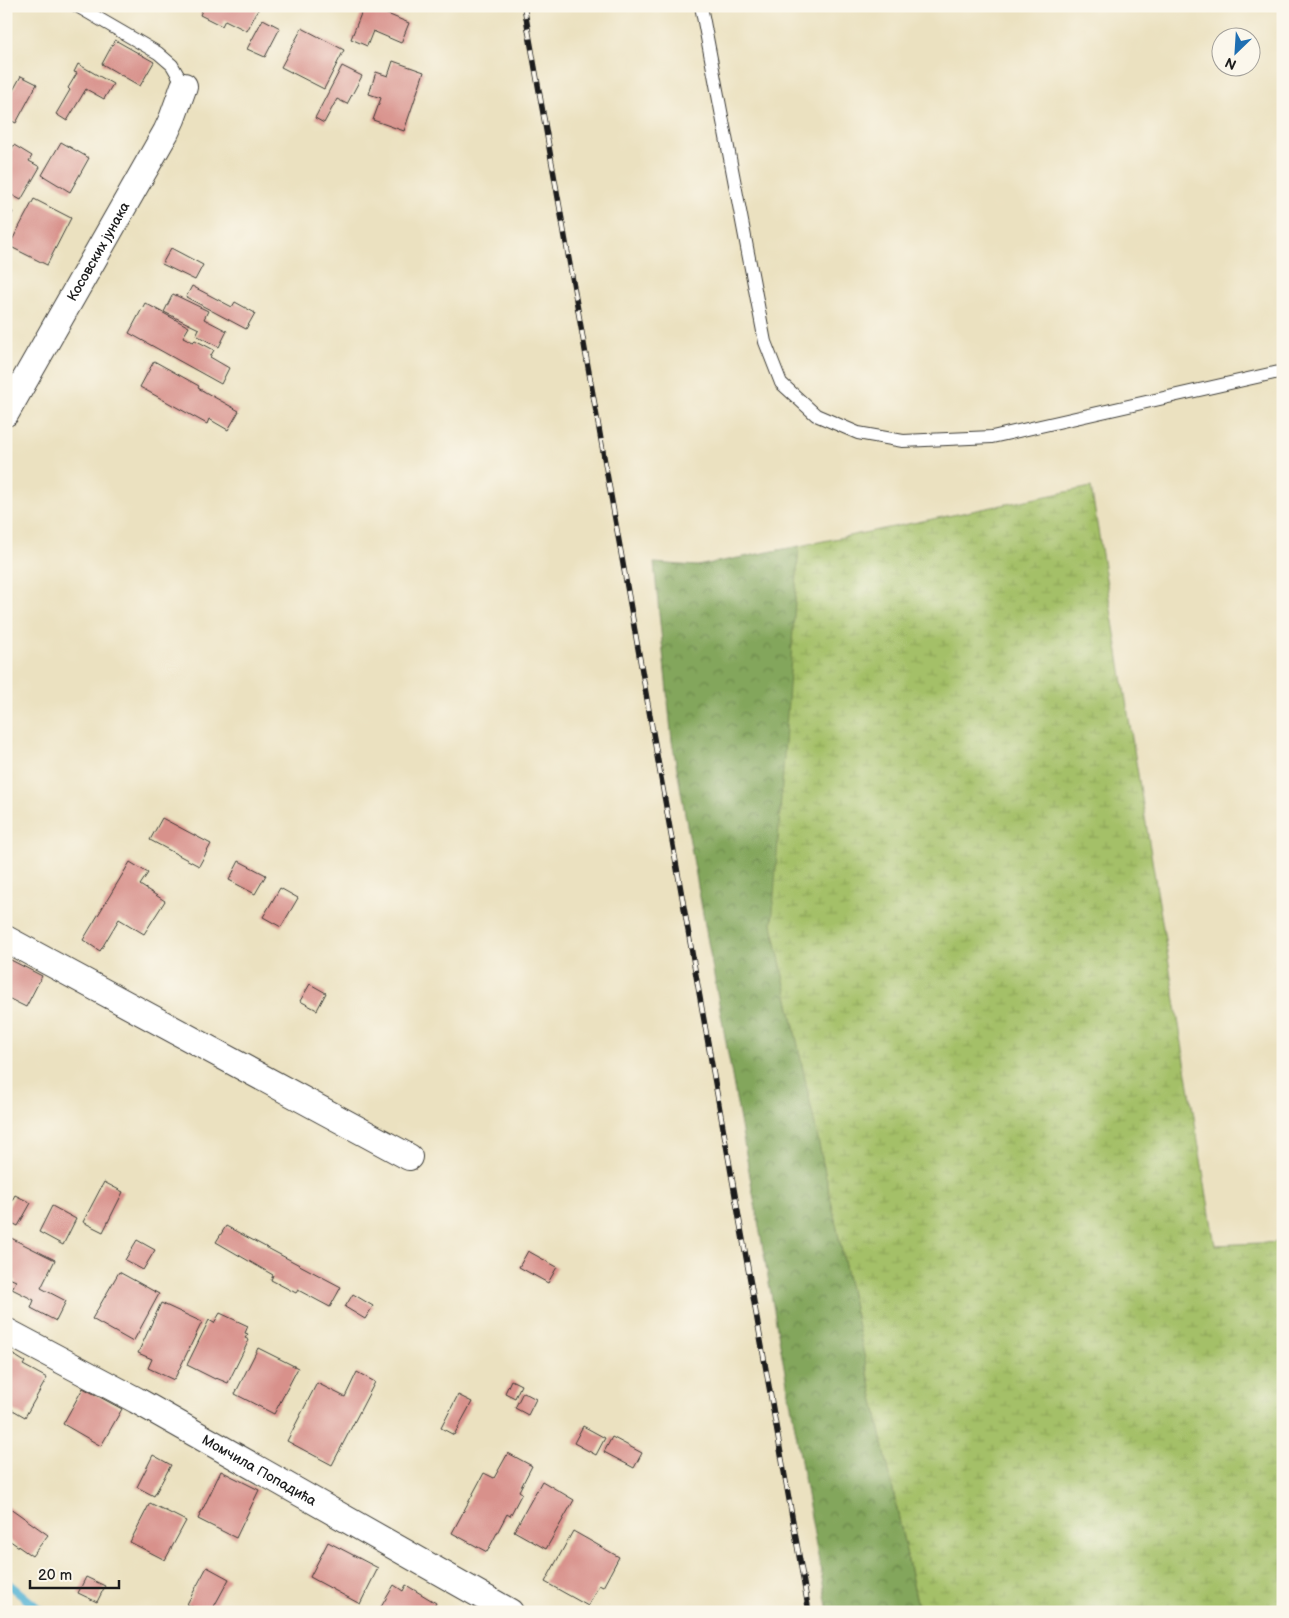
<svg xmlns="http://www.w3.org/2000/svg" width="1289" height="1618" viewBox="0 0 1289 1618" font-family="'Balsamiq Sans',sans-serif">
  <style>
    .forest { fill: url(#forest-crowns); stroke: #50613c }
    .wetland { fill: url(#wetland-marsh); stroke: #606e42 }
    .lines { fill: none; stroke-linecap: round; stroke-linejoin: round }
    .stream { stroke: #56b4d4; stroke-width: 9 }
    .building { fill: #d8918b }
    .lane-casing { stroke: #3b3a35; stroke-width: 14 }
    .street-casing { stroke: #3b3a35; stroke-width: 28 }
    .lane { stroke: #fff; stroke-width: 12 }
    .street { stroke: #fff; stroke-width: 26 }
    .rail-casing { stroke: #1c1c1c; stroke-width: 5.5 }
    .rail { stroke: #fbf7ec; stroke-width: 4; stroke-dasharray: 11; stroke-linecap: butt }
    .labels { text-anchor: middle; stroke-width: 4.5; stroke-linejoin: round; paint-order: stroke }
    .street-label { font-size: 14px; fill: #1c1c1c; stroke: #fbf7ec }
  </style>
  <defs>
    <pattern id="forest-crowns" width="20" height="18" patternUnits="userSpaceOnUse" patternTransform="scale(1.25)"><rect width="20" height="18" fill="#83a65c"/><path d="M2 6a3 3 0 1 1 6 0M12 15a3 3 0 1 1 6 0" fill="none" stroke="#6a864b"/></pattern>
    <pattern id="wetland-marsh" width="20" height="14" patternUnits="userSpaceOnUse" patternTransform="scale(1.25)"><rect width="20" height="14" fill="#a4c067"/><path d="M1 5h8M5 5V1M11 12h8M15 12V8" fill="none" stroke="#8da459"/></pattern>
  </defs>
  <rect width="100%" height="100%" fill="#fbf7ec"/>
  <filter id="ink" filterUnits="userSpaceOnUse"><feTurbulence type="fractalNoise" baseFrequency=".02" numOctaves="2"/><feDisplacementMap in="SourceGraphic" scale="10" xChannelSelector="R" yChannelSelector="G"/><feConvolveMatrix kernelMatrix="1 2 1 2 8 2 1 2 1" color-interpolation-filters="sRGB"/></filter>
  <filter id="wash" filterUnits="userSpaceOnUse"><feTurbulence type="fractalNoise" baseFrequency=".0096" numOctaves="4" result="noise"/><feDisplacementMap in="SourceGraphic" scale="20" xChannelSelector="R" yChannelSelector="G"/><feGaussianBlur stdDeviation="1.12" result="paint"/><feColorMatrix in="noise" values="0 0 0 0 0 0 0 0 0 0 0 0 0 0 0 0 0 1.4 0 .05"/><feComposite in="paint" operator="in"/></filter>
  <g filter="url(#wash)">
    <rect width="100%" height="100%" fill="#ebe1c0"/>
    <!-- forest -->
    <path class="forest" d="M 799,546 L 776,942 L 919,1612 L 828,1612 L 672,741 L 654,563 L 697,566 Z"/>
    <!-- wetland -->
    <path class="wetland" d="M 1091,487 L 1215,1245 L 1283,1242 L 1283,1612 L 919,1612 L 772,924 L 799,546 Z"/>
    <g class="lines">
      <!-- stream -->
      <path class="stream" d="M 6,1582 L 42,1612"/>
    </g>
    <g id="blocks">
      <!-- building -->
      <g class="building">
        <path d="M 204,6 L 260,6 L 247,31 L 225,20 L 222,26 L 200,15 Z"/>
        <path d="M 364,6 L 368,6 L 409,23 L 401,43 L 373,31 L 367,46 L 351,39 Z"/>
        <path d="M 263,19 L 280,28 L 265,57 L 247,49 Z"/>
        <path d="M 302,28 L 344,50 L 324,89 L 281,67 Z"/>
        <path d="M 115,40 L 154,62 L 140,86 L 102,64 Z"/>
        <path d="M 393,61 L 424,72 L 404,131 L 373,120 L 381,98 L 369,94 L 376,72 L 388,76 Z"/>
        <path d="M 78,64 L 113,84 L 104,99 L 86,89 L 67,121 L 56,114 L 70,90 L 68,88 L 77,73 L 74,72 Z"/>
        <path d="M 342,66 L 362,76 L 347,104 L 337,99 L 324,123 L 315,118 Z"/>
        <path d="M 21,76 L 37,84 L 16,123 L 6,118 L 6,103 Z"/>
        <path d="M 6,80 L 12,83 L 6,94 Z"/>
        <path d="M 61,142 L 89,158 L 70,192 L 42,175 Z"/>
        <path d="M 14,145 L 32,156 L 29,161 L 40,167 L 21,200 L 6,192 L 6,159 Z"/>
        <path d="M 34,199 L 71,218 L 47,265 L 9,246 Z"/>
        <path d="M 6,208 L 13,212 L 6,226 Z"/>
        <path d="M 171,248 L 203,265 L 195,280 L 162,264 Z"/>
        <path d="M 192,286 L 232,307 L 235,302 L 255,313 L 246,329 L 186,297 Z"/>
        <path d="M 173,294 L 208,311 L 204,319 L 227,331 L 219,347 L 196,335 L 199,329 L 164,312 Z"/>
        <path d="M 145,303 L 189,327 L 183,337 L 193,342 L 195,340 L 214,350 L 210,357 L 229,368 L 221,384 L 129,333 Z"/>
        <path d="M 154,361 L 199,386 L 198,388 L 239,411 L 228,430 L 209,419 L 207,424 L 140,387 Z"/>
        <path d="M 162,818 L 211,844 L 199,866 L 150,840 Z"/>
        <path d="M 239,861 L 266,875 L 255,894 L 229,880 Z"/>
        <path d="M 130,862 L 148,873 L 140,885 L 165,901 L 144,934 L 119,919 L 100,951 L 83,940 Z"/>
        <path d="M 280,888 L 298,898 L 281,927 L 263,917 Z"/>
        <path d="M 9,959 L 42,976 L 26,1007 L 6,997 L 6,964 Z"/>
        <path d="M 310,984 L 326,993 L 317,1010 L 300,1001 Z"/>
        <path d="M 104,1182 L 123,1192 L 103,1232 L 83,1222 Z"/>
        <path d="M 15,1195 L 31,1203 L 18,1226 L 6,1220 L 6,1211 Z"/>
        <path d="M 52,1206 L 76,1219 L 63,1245 L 39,1232 Z"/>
        <path d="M 226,1226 L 341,1287 L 330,1307 L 298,1290 L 296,1293 L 271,1280 L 273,1275 L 216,1242 Z"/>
        <path d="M 7,1236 L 55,1260 L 41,1288 L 66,1301 L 56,1321 L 31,1308 L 34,1300 L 12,1289 L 16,1281 L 9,1278 L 6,1284 Z"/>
        <path d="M 137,1240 L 155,1250 L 143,1270 L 125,1260 Z"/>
        <path d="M 528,1251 L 557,1267 L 548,1283 L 519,1267 Z"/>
        <path d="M 119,1272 L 159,1294 L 133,1342 L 92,1319 Z"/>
        <path d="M 353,1294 L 373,1306 L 365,1319 L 345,1307 Z"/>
        <path d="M 161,1303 L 202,1322 L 174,1380 L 148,1368 L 152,1359 L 138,1353 Z"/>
        <path d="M 220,1313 L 248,1326 L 245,1333 L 248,1334 L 245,1338 L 249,1340 L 228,1383 L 216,1378 L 215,1379 L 187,1365 L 209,1320 L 214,1323 Z"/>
        <path d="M 258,1348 L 298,1368 L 274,1414 L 235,1394 Z"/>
        <path d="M 9,1352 L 25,1362 L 23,1365 L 47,1378 L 25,1417 L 6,1406 L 6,1357 Z"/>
        <path d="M 357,1372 L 375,1382 L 332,1465 L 287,1441 L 317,1383 L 345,1397 Z"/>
        <path d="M 511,1380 L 521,1385 L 515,1398 L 505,1393 Z"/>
        <path d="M 83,1388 L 122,1409 L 101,1446 L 63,1424 Z"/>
        <path d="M 523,1392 L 536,1399 L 528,1415 L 515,1408 Z"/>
        <path d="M 458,1395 L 472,1402 L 454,1435 L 441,1428 Z"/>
        <path d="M 583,1426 L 605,1438 L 596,1455 L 574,1443 Z"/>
        <path d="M 612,1437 L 642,1453 L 634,1468 L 604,1452 Z"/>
        <path d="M 508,1453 L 532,1466 L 519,1491 L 522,1493 L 510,1516 L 507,1514 L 487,1552 L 452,1533 L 484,1473 L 494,1478 Z"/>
        <path d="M 153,1455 L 171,1465 L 154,1496 L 137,1487 Z"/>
        <path d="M 221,1471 L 259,1490 L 236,1538 L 198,1519 Z"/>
        <path d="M 542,1481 L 574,1500 L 546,1549 L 514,1531 Z"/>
        <path d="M 150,1503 L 186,1521 L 165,1560 L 130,1542 Z"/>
        <path d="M 6,1505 L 48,1535 L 32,1556 L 6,1538 Z"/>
        <path d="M 573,1531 L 619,1557 L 603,1587 L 599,1585 L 588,1606 L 545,1582 Z"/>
        <path d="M 328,1542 L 378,1568 L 360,1604 L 310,1577 Z"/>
        <path d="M 207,1567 L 229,1579 L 211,1612 L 202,1612 L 187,1604 Z"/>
        <path d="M 86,1577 L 105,1586 L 97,1602 L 78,1593 Z"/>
        <path d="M 394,1585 L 403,1591 L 406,1585 L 436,1603 L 431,1612 L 378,1612 Z"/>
      </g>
    </g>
  </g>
  <g filter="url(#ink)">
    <use href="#blocks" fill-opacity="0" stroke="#3b3a35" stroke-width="1"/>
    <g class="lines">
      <!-- lane casing -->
      <g class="lane-casing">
        <g id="lane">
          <path d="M 77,6 L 158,53 L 172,65 L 184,86"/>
          <path d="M 701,6 L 765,342 L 781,383 L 816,415 L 858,433 L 903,441 L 992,437 L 1283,371"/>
        </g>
      </g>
      <!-- street casing -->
      <g class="street-casing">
        <g id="street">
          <path id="s1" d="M 6,413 L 166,132 L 172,119 L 184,86"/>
          <path d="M 6,939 L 409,1157"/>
          <path id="s2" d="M 6,1331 L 136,1400 L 510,1612"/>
        </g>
      </g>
      <!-- lane -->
      <use href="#lane" class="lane"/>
      <!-- street -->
      <use href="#street" class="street"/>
      <!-- rail casing -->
      <g class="rail-casing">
        <path id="rail" d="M 524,6 L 809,1612"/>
      </g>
      <!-- rail -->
      <use href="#rail" class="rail"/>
    </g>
  </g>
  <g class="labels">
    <!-- street labels -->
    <g class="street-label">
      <text dy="5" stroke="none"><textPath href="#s1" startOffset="186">Косовских јунака</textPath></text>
      <text dy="5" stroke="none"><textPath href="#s2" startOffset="289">Момчила Попадића</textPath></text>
    </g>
  </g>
  <!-- margin -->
  <rect width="1289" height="1618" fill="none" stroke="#fbf7ec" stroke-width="25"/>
  <!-- north arrow -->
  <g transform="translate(1236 52) rotate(205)"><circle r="24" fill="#fbf7ec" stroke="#a29f99"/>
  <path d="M0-4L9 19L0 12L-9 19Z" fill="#1f6fb2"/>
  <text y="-8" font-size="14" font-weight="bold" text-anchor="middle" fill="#1c1c1c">N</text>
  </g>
  <!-- scale -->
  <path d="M30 1580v8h89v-8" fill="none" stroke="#1c1c1c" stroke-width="2.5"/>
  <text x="38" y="1580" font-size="15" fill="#1c1c1c" stroke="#fbf7ec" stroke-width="4" paint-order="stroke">20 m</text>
</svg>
